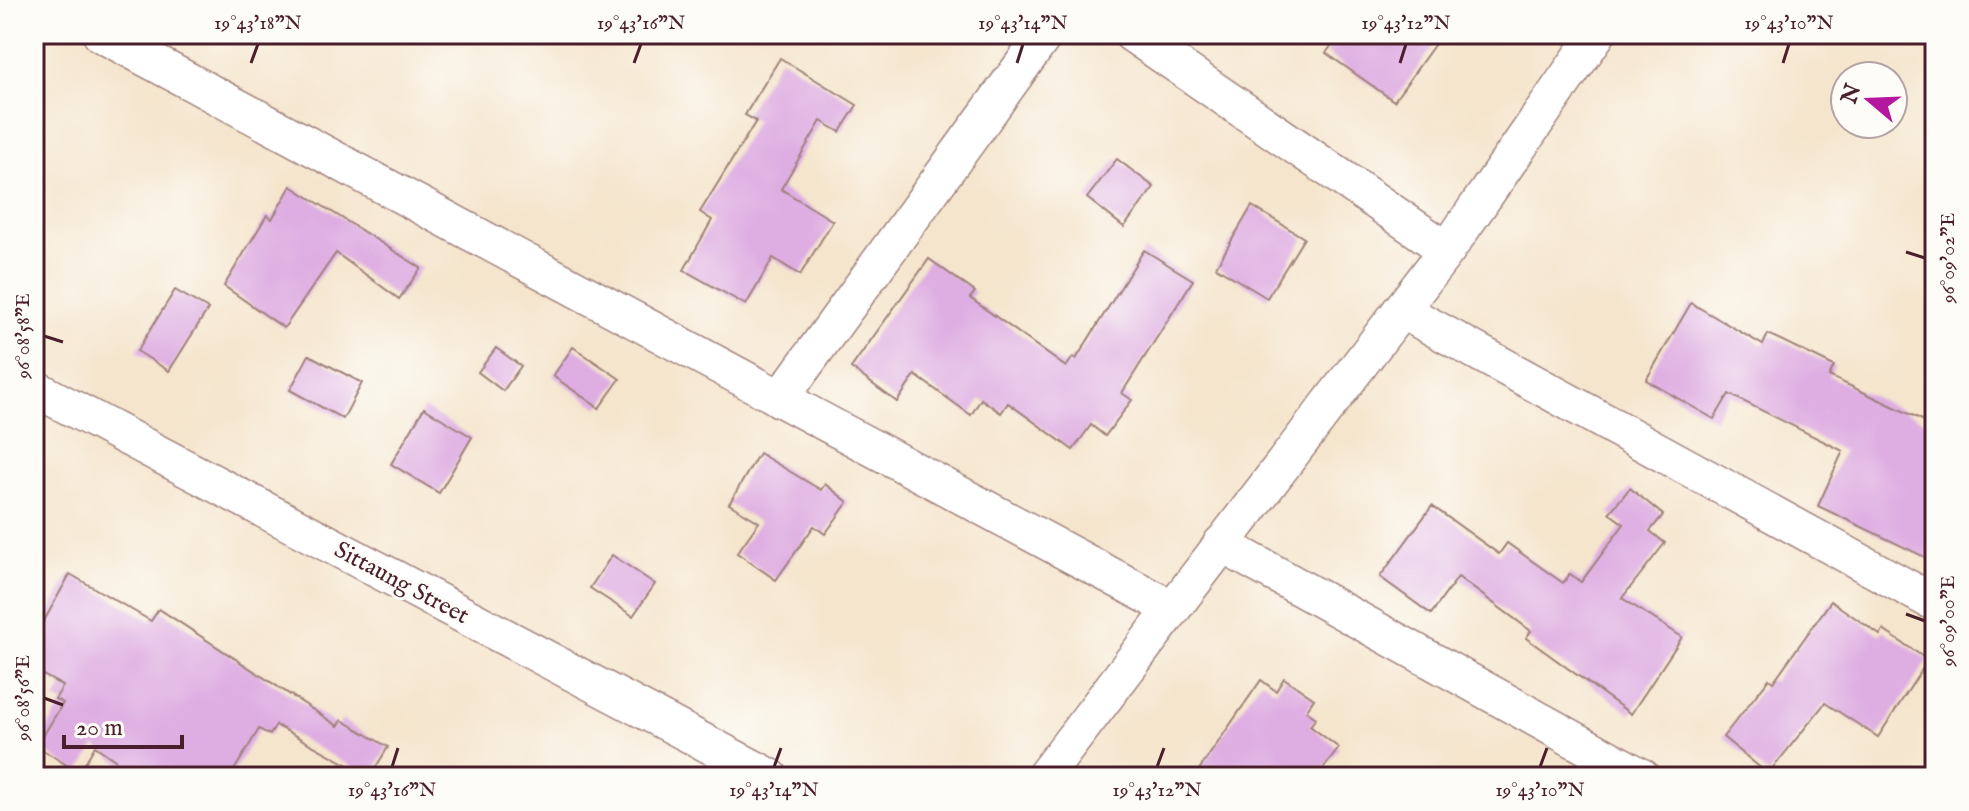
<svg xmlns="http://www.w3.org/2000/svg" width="1969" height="811" viewBox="0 0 1969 811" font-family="'IM FELL English',serif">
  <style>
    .building { fill: #deade2 }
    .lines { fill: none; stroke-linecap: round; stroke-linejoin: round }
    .minor-casing { stroke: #a0827c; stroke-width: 39 }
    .minor { stroke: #fff; stroke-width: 36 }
    .ticks { fill: none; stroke: #4a1f2b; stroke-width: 3 }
    .labels { text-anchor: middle; stroke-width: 6; stroke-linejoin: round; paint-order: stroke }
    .street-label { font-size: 24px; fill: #4a1f2b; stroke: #fdfcf7 }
    .neatline { fill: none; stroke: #4a1f2b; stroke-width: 3 }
    .ticks-label { font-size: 20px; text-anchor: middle; fill: #4a1f2b }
  </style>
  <rect width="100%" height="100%" fill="#fdfcf7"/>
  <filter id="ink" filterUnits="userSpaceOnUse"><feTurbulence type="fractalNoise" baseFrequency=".0125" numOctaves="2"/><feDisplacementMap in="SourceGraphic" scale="16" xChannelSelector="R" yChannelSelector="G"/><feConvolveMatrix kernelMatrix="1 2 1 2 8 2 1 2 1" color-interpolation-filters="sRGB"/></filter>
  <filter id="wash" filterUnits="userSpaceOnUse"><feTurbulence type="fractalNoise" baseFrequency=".006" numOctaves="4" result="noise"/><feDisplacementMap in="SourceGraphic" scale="32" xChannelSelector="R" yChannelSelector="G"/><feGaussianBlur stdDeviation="1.8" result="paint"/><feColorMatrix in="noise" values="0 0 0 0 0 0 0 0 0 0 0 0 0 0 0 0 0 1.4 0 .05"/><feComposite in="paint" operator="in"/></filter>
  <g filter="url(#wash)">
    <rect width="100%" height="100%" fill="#f5e5cd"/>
    <g id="blocks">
      <!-- building -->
      <g class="building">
        <path d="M 1340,34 L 1442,34 L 1394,101 L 1326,53 Z"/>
        <path d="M 780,58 L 857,105 L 840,132 L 821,121 L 781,189 L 833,221 L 800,275 L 773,258 L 746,305 L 684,270 L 712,220 L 700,212 L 756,121 L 745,115 Z"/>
        <path d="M 1117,159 L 1154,187 L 1124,227 L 1087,198 Z"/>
        <path d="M 291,186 L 421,268 L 399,299 L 336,253 L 284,328 L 224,286 L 267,215 L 272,219 Z"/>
        <path d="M 1252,206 L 1304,238 L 1267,298 L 1216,267 Z"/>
        <path d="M 1144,250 L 1193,280 L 1122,393 L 1132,400 L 1105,436 L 1091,425 L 1073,450 L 1008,403 L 1001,413 L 981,399 L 971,415 L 915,375 L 897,402 L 851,368 L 929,259 L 975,292 L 970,298 L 1066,367 L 1073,357 L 1076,359 Z"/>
        <path d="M 175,290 L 208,309 L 169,371 L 137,351 Z"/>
        <path d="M 1691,303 L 1763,345 L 1768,334 L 1834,366 L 1829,376 L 1935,426 L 1935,562 L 1818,506 L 1843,451 L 1729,394 L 1714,419 L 1646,380 Z"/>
        <path d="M 573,347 L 620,379 L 599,408 L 553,376 Z"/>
        <path d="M 496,348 L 521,366 L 503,391 L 478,372 Z"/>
        <path d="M 309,355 L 362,383 L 343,419 L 290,390 Z"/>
        <path d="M 424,408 L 472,437 L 439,493 L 391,464 Z"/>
        <path d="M 759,453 L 821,490 L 825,484 L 848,502 L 825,534 L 814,526 L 776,580 L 737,553 L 759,522 L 729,504 Z"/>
        <path d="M 1630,488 L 1663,515 L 1650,531 L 1665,543 L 1622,598 L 1682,637 L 1631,714 L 1526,638 L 1531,631 L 1458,577 L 1431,614 L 1380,577 L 1432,506 L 1499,554 L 1507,543 L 1563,583 L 1570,574 L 1581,582 L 1624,524 L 1609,513 Z"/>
        <path d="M 612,555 L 655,584 L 633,616 L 590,588 Z"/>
        <path d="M 70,574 L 151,621 L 159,609 L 338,726 L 342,720 L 388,747 L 370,777 L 276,725 L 270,735 L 259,729 L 230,777 L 139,777 L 95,746 L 79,773 L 37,746 L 63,703 L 55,699 L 63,686 L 34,670 L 34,639 Z"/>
        <path d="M 1831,601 L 1880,635 L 1883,630 L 1928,660 L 1878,737 L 1825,703 L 1768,774 L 1723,737 L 1769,679 L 1773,682 Z"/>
        <path d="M 1284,678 L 1314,699 L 1306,711 L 1316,718 L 1310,726 L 1339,748 L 1317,777 L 1194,777 L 1261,680 L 1276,691 Z"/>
      </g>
    </g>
  </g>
  <g filter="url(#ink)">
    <use href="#blocks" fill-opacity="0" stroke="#a0827c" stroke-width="2"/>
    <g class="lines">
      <!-- minor casing -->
      <g class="minor-casing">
        <g id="minor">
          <path d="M 101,34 L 1171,608"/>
          <path d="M 1132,34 L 1447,250"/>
          <path d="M 1401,310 L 1935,603"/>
          <path d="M 34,388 L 770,777"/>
          <path d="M 780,399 L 1045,34"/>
          <path d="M 1221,544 L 1642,777"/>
          <path d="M 1044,777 L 1447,250 L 1597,34"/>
        </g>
      </g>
      <!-- minor -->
      <use href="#minor" class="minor"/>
    </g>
  </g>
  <!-- ticks -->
  <path class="ticks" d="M 251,63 L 258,44M 634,63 L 641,44M 1017,63 L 1023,44M 1400,63 L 1406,44M 1783,63 L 1789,44M 1906,252 L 1925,258M 44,336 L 63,342M 1906,614 L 1925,621M 44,698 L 63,705M 392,767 L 398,748M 774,767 L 781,748M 1157,767 L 1164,748M 1540,767 L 1547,748"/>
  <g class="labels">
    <!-- street labels -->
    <g class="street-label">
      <text transform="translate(402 582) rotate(28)" y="8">Sittaung Street</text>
    </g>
  </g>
  <!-- margin -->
  <rect width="1969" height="811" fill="none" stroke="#fdfcf7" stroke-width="88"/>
  <!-- north arrow -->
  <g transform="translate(1869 100) rotate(289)"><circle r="38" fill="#fdfcf7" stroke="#b5a4a5" stroke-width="2"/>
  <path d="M0-6L14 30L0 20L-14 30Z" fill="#b5179e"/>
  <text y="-12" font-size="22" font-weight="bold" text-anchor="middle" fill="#4a1f2b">N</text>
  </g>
  <!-- scale -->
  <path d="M64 735v12h118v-12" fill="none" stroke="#4a1f2b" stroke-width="4"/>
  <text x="76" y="735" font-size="24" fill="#4a1f2b" stroke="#fdfcf7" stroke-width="6" paint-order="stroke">20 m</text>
  <rect x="44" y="44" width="1881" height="723" class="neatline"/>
  <g class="ticks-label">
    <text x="258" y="29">19°43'18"N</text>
    <text x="641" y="29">19°43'16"N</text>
    <text x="1023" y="29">19°43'14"N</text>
    <text x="1406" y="29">19°43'12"N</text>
    <text x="1789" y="29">19°43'10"N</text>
    <text transform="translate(1947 258) rotate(-90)" y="7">96°09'02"E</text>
    <text transform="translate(22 336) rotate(-90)" y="7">96°08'58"E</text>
    <text transform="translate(1947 621) rotate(-90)" y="7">96°09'00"E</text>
    <text transform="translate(22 698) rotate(-90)" y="7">96°08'56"E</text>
    <text x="392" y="796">19°43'16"N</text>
    <text x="774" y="796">19°43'14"N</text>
    <text x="1157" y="796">19°43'12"N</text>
    <text x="1540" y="796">19°43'10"N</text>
  </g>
</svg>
